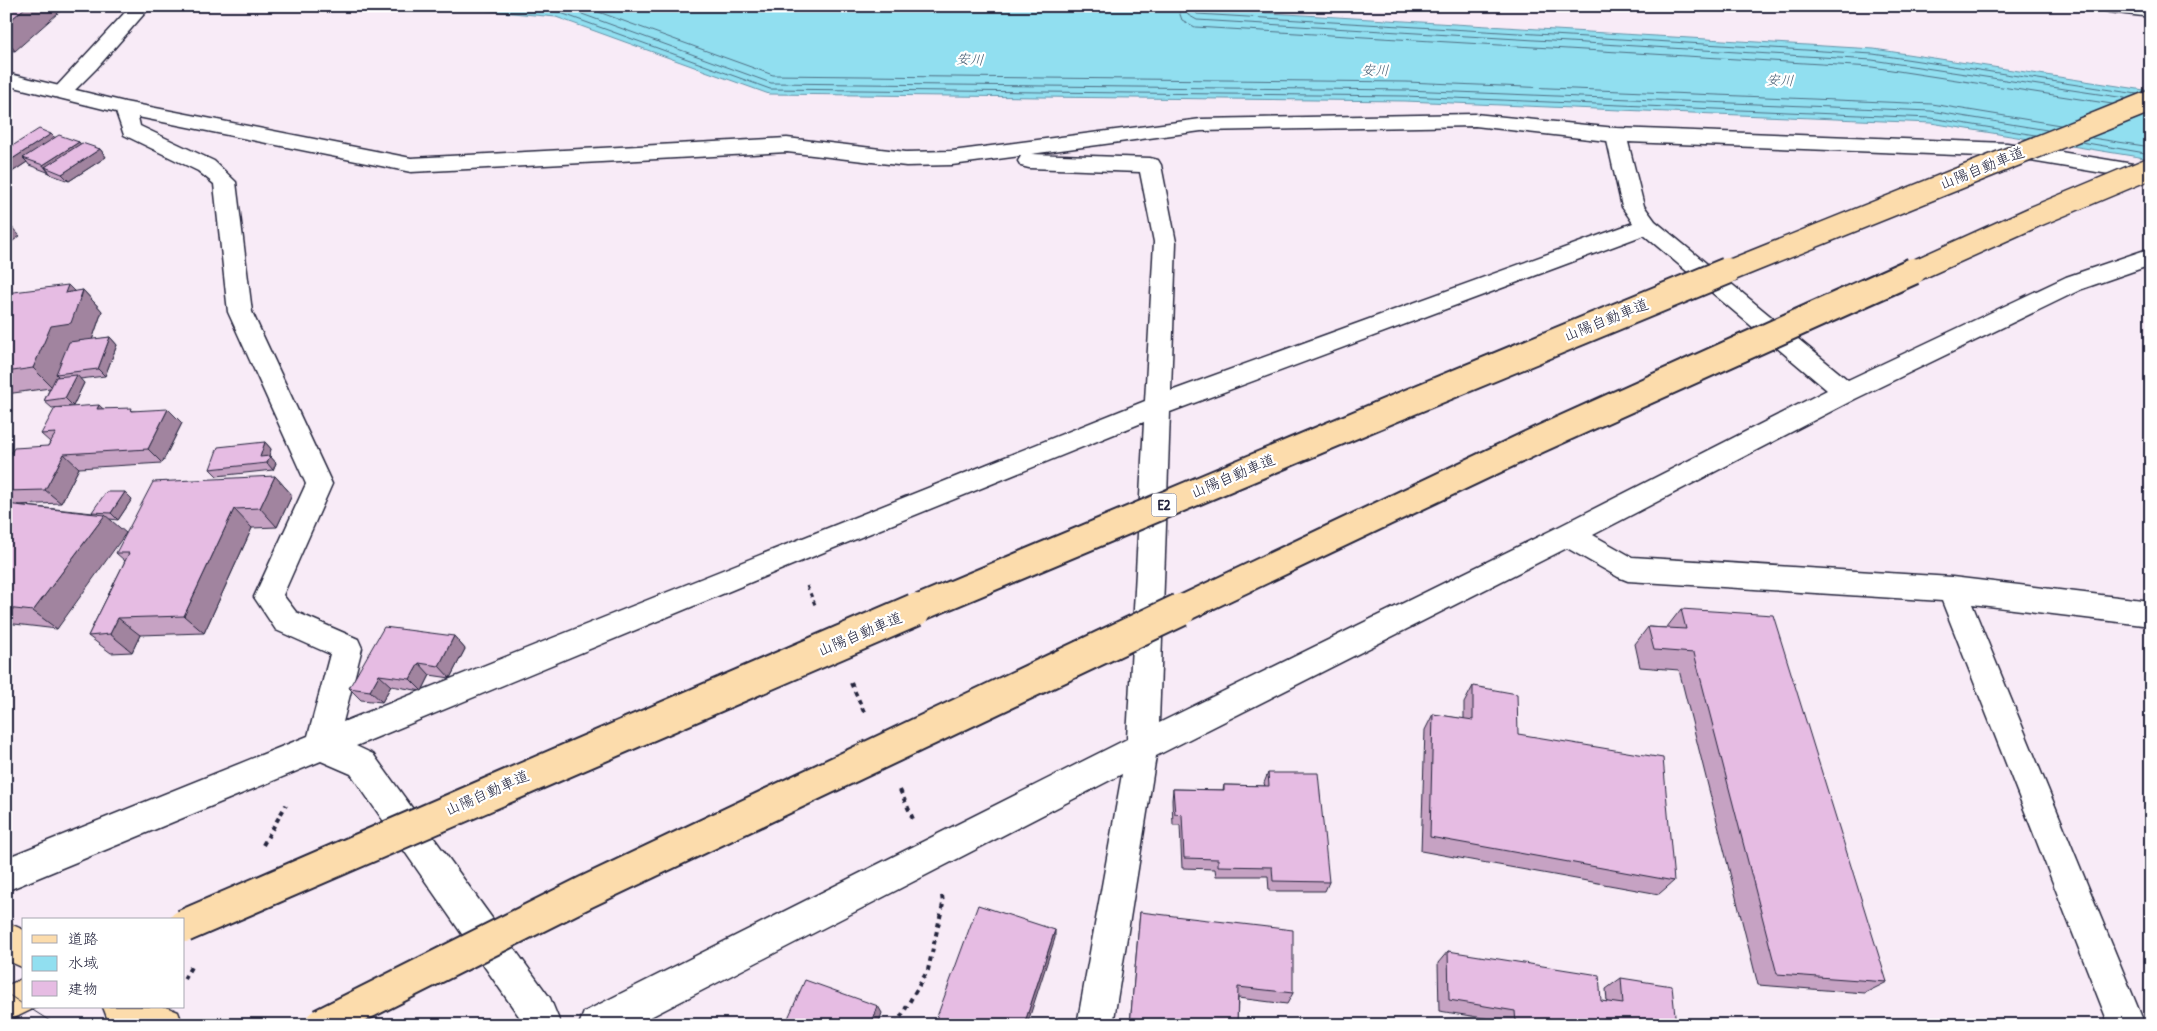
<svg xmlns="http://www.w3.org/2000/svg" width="2157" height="1031" viewBox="0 0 2157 1031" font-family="'Patrick Hand','Klee One',sans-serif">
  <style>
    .water { fill: #91dff0; stroke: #6593a8 }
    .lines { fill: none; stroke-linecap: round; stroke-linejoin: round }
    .shore { stroke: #4e6e83; stroke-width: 1 }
    .street-casing { stroke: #22223b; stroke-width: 3 }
    .secondary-casing { stroke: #22223b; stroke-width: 3 }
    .primary-casing { stroke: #22223b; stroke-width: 3 }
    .highway-casing { stroke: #22223b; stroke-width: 3 }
    .path-far1 { stroke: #22223b; stroke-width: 3; stroke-dasharray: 4 4; stroke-linecap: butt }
    .path { stroke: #22223b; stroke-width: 4; stroke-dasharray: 4.5 4.5; stroke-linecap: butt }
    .street { fill: #fff; fill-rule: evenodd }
    .secondary { fill: #fff; fill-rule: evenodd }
    .primary { fill: #fcdcac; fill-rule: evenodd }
    .highway { fill: #fcdcac; fill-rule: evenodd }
    .tram { stroke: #22223b; stroke-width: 1 }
    .highway-bridge-far2-casing { stroke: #22223b; stroke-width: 24; stroke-linecap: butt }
    .highway-bridge-far1-casing { stroke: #22223b; stroke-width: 30; stroke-linecap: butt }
    .highway-bridge-casing { stroke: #22223b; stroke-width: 36; stroke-linecap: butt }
    .highway-bridge-far2 { stroke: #fcdcac; stroke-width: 21 }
    .highway-bridge-far1 { stroke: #fcdcac; stroke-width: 26 }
    .highway-bridge { stroke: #fcdcac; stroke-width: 32 }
    .wall { fill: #c6a2c3; stroke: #22223b }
    .shaded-wall { fill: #a1849f; stroke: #22223b }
    .building { fill: #e6bce3; stroke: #22223b }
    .labels { text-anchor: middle; stroke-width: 4.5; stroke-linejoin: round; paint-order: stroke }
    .far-water-label { font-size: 14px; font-style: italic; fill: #435b71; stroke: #fff }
    .shield { fill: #fff; stroke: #646476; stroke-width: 1 }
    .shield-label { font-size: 14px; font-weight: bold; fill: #22223b }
    .street-label { font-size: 15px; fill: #22223b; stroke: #fff }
  </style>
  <rect width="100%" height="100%" fill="#f8ebf7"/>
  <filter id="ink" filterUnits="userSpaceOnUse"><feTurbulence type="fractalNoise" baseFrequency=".02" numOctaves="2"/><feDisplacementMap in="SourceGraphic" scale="10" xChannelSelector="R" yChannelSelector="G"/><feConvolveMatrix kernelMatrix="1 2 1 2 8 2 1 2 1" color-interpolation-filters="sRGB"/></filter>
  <g filter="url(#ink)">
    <!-- water -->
    <path class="water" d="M 437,6 L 1152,6 L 1874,49 L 2151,91 L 2151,159 L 1931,123 L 1405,101 L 769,94 L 556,17 Z"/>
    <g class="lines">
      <!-- shore -->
      <g class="shore">
        <path d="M 493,6 L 558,12 L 770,89 L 1405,96 L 1931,118 L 2035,135"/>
        <path d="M 560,6 L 771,83 L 1406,90 L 1931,111 L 2047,130"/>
        <path d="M 582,6 L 773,75 L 1406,82 L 1932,104 L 2060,125"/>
        <path d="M 1177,6 L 1182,20 L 1195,27 L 1872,67 L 2112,104"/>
        <path d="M 1185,6 L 1188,15 L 1197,20 L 1872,60 L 2125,98"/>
        <path d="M 1191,6 L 1197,14 L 1873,54 L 2137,94"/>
        <path d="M 2092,138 L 2151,147"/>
        <path d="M 2081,142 L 2151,154"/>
      </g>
      <!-- street casing -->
      <g class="street-casing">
        <path id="street" d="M 6,73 L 125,102 L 411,158 L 787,138 L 906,152 L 952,151 L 1201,119 L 1475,114 L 1616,128 L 2007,143 L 2151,167 L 2151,181 L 2007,157 L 1628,142 L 1644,206 L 1655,221 L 1848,380 L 2066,277 L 2151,248 L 2151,265 L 2082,289 L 1855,399 L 1593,535 L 1632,557 L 1952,577 L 2151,601 L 2151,626 L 1972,604 L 2145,1025 L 2109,1025 L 1942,601 L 1628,581 L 1618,577 L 1567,548 L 1156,756 L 1113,1025 L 1077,1025 L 1122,774 L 635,1025 L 579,1025 L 584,1012 L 1127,739 L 1144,422 L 802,561 L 356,746 L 373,754 L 550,998 L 561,1025 L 525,1025 L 351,774 L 321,761 L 6,891 L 6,858 L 308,736 L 330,654 L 276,630 L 254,597 L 306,484 L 228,312 L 214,184 L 198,171 L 124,135 L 116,112 L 6,85 ZM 138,117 L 411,172 L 787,152 L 906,166 L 952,165 L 1027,155 L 1021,156 L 1018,161 L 1021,166 L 1029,168 L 1140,172 L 1154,242 L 1145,401 L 343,722 L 362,648 L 358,639 L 296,612 L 283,595 L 332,484 L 252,312 L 236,182 L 214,161 L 140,126 ZM 1475,126 L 1607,141 L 1622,207 L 1633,223 L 1171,391 L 1176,242 L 1161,165 L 1158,160 L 1150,158 L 1031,154 L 1201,131 ZM 1644,235 L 1827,390 L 1558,527 L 1159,723 L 1170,412 Z"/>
      </g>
      <!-- secondary casing -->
      <g class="secondary-casing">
        <g id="secondary">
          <path d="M 131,6 L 151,6 L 96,69 L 69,96 L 62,98 L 55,96 L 52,92 L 55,88 Z"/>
          <path d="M 2100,6 L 2151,6 L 2151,17 L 2109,12 L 2102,10 Z"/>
        </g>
      </g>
      <!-- primary casing -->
      <g class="primary-casing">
        <g id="primary">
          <path d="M 6,922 L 24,930 L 24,968 L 6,960 Z"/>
          <path d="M 103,1007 L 166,1007 L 178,1012 L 183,1025 L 121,1025 L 108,1020 Z"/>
        </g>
      </g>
      <!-- highway casing -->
      <g class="highway-casing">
        <path id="highway" d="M 24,978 L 24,1007 L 37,1007 L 6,1022 L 6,986 Z"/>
      </g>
      <!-- path-far1 -->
      <path class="path-far1" d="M 807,586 L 816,607"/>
      <!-- path -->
      <g class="path">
        <path d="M 851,683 L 865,714"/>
        <path d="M 900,790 L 913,819"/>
        <path d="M 263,845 L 286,805"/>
        <path d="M 184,979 L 191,967"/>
        <path d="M 896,1025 L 928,970 L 943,904 L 942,895"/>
      </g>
      <!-- street -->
      <use href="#street" class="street"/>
      <!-- secondary -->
      <use href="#secondary" class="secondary"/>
      <!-- primary -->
      <use href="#primary" class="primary"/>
      <!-- highway -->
      <use href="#highway" class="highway"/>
      <!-- tram -->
      <g class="tram">
        <path d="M 6,993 L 24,1005"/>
        <path d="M 28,1007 L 56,1025"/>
      </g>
      <!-- highway-bridge-far2 casing -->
      <g class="highway-bridge-far2-casing">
        <g id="highway-bridge-far2">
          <path d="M 1724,273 L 2151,101"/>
          <path d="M 1910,273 L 2034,217 L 2151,168"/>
        </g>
      </g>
      <!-- highway-bridge-far1 casing -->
      <g class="highway-bridge-far1-casing">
        <g id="highway-bridge-far1">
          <path d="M 912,611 L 1410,402 L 1727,271"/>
          <path d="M 1178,611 L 1538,440 L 1913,271"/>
        </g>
      </g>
      <!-- highway-bridge casing -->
      <g class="highway-bridge-casing">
        <g id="highway-bridge">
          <path d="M 184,926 L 915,610"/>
          <path d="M 321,1025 L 586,892 L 1180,610"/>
        </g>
      </g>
      <!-- highway-bridge-far2 -->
      <use href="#highway-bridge-far2" class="highway-bridge-far2"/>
      <!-- highway-bridge-far1 -->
      <use href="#highway-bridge-far1" class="highway-bridge-far1"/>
      <!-- highway-bridge -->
      <use href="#highway-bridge" class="highway-bridge"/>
    </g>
    <!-- wall -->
    <g class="wall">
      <path d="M 6,6 L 15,51 L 6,50 Z"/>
      <path d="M 54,137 L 79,142 L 80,144 L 100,149 L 106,157 L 69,181 L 52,175 L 50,173 L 29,165 L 27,162 L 9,174 L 6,173 L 6,150 Z"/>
      <path d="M 83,290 L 102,311 L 92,340 L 110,337 L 117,345 L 105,376 L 80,379 L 84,383 L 73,406 L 52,408 L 44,401 L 50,388 L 6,394 L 6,293 L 75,292 Z"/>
      <path d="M 103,409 L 135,411 L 182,423 L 162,463 L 79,468 L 61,503 L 17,505 L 93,513 L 92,512 L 125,492 L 132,499 L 118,520 L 110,519 L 57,629 L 6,623 L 6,461 L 48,446 L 50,442 L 41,434 Z"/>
      <path d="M 265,442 L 271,449 L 269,456 L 270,456 L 276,463 L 273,470 L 217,476 L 210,469 Z"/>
      <path d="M 275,476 L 292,495 L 277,527 L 252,528 L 204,633 L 140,635 L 132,652 L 111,653 L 88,636 L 125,561 L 116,553 Z"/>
      <path d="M 1681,609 L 1887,982 L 1865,993 L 1758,985 L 1679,670 L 1640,667 L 1635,644 L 1648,627 L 1667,628 L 1667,627 Z"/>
      <path d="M 454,636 L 465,649 L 450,678 L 430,675 L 422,691 L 391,686 L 382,702 L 361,700 L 349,688 Z"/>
      <path d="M 1473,686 L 1518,734 L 1674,881 L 1659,894 L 1421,851 L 1425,730 L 1433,714 L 1464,719 L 1464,703 Z"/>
      <path d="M 1268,773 L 1329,882 L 1325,891 L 1269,891 L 1268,876 L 1216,876 L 1215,869 L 1182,868 L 1180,825 L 1173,825 L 1172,800 L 1173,789 L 1223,790 L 1224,785 L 1265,786 L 1264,783 Z"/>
      <path d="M 1140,912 L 1293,993 L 1287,1004 L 1238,998 L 1237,1025 L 1130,1025 Z"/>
      <path d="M 1448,951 L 1601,1001 L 1607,1002 L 1606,989 L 1621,978 L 1676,1025 L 1503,1025 L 1503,1021 L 1439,1011 L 1438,963 Z"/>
    </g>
    <!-- shaded-wall -->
    <g class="shaded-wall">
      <path d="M 27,6 L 66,6 L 15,51 L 6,39 L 6,24 Z"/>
      <path d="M 51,134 L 58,141 L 23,158 L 27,162 L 9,174 L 6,170 L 6,163 Z"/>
      <path d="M 79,142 L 85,150 L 45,167 L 50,173 L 49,173 L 43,165 Z"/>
      <path d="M 100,149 L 106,157 L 69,181 L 62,174 Z"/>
      <path d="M 6,221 L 20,236 L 6,246 Z"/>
      <path d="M 68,285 L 81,298 L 83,290 L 102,311 L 91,343 L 56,374 L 58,376 L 53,388 L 33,368 Z"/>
      <path d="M 110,337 L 117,345 L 105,376 L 98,369 Z"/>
      <path d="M 77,375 L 84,383 L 73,406 L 65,398 Z"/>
      <path d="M 99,405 L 114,419 L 97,409 Z"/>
      <path d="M 168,409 L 182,423 L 162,463 L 148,449 Z"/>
      <path d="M 265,442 L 271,449 L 267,463 L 260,457 Z"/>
      <path d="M 64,454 L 79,468 L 61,503 L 45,490 Z"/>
      <path d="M 270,456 L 276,463 L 273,470 L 267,463 Z"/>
      <path d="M 275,476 L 292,495 L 277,527 L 260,508 Z"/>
      <path d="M 125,492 L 132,499 L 118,520 L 111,513 Z"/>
      <path d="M 234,509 L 252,528 L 204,633 L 184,616 Z"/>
      <path d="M 105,515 L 126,533 L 57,629 L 33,611 Z"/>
      <path d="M 118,618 L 140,635 L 132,652 L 110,634 Z"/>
      <path d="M 454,636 L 465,649 L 450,678 L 439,666 Z"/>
      <path d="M 419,663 L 430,675 L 422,691 L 410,679 Z"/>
      <path d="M 379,675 L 391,686 L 382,702 L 370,691 Z"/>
      <path d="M 1055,930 L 1055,938 L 1027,1025 L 1024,1025 Z"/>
      <path d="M 878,1006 L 882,1013 L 878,1025 L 871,1025 Z"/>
    </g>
    <!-- building -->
    <g class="building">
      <path d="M 6,6 L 27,6 L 6,24 Z"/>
      <path d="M 39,129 L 51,134 L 6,163 L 6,150 Z"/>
      <path d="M 59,135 L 79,142 L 43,165 L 23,158 Z"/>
      <path d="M 82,143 L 100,149 L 62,174 L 45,167 Z"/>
      <path d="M 68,285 L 65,293 L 83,290 L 71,323 L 51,326 L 33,368 L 6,372 L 6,293 Z"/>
      <path d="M 110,337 L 98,369 L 56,374 L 69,342 Z"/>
      <path d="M 77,375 L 65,398 L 44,401 L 56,377 Z"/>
      <path d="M 99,405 L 97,409 L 132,408 L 131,411 L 168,409 L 148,449 L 64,454 L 45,490 L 6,491 L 6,461 L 14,448 L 48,446 L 56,433 L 41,434 L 55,408 Z"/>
      <path d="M 265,442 L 260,457 L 270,456 L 267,463 L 210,469 L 218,447 Z"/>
      <path d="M 275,476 L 260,508 L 234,509 L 184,616 L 118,618 L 110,634 L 88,636 L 129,553 L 116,553 L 153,482 Z"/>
      <path d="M 106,492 L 125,492 L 111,513 L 92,512 Z"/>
      <path d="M 6,504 L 105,515 L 33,611 L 6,608 Z"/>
      <path d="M 1681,609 L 1773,615 L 1887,982 L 1777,974 L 1694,653 L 1654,650 L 1648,627 L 1686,629 Z"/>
      <path d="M 384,627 L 454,636 L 439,666 L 419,663 L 410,679 L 379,675 L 370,691 L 349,688 Z"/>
      <path d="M 1473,686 L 1517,694 L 1518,734 L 1663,758 L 1674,881 L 1430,837 L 1433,714 L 1473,720 Z"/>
      <path d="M 1268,773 L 1318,773 L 1329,882 L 1273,881 L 1272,867 L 1218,866 L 1218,859 L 1184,858 L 1182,815 L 1175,814 L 1173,789 L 1224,790 L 1224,785 L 1269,786 Z"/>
      <path d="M 978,905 L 1055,930 L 1024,1025 L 934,1025 Z"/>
      <path d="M 1140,912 L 1293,930 L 1293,993 L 1238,987 L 1237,1025 L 1130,1025 Z"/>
      <path d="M 1448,951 L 1599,975 L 1601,1001 L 1623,1004 L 1621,978 L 1672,986 L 1676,1025 L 1516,1025 L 1515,1011 L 1449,1000 Z"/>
      <path d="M 805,980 L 878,1006 L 871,1025 L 785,1025 Z"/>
    </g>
  </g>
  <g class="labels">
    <!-- far-water labels -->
    <g class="far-water-label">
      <text transform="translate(970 59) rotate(3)" y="5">安川</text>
      <text transform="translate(1375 70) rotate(1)" y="5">安川</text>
      <text transform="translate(1780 80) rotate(2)" y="5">安川</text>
    </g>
    <!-- shield labels -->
    <rect class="shield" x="1151.5" y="493.5" width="25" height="23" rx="4"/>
    <g class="shield-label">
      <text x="1164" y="510">E2</text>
    </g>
    <!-- street labels -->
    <g class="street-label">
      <text transform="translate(1982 168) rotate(-22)" y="5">山陽自動車道</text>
      <text transform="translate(1606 320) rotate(-22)" y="5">山陽自動車道</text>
      <text transform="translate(1233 476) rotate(-23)" y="5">山陽自動車道</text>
      <text transform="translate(860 634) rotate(-23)" y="5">山陽自動車道</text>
      <text transform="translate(487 793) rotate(-24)" y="5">山陽自動車道</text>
    </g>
  </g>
  <!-- margin -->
  <rect width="2157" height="1031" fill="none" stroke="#fff" stroke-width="25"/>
  <rect x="12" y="12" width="2132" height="1006" fill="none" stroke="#22223b" stroke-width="2" filter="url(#ink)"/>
  <!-- legend -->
  <rect x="22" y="918" width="162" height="90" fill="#ffffff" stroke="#a7a7b1"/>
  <rect x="32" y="935" width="25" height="8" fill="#fcdcac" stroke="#a7a7b1"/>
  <text x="68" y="944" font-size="15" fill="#22223b">道路</text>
  <rect x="32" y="956" width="25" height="15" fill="#91dff0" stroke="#a7a7b1"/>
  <text x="68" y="968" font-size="15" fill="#22223b">水域</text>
  <rect x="32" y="981" width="25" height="15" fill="#e6bce3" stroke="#a7a7b1"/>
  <text x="68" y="994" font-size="15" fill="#22223b">建物</text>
</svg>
